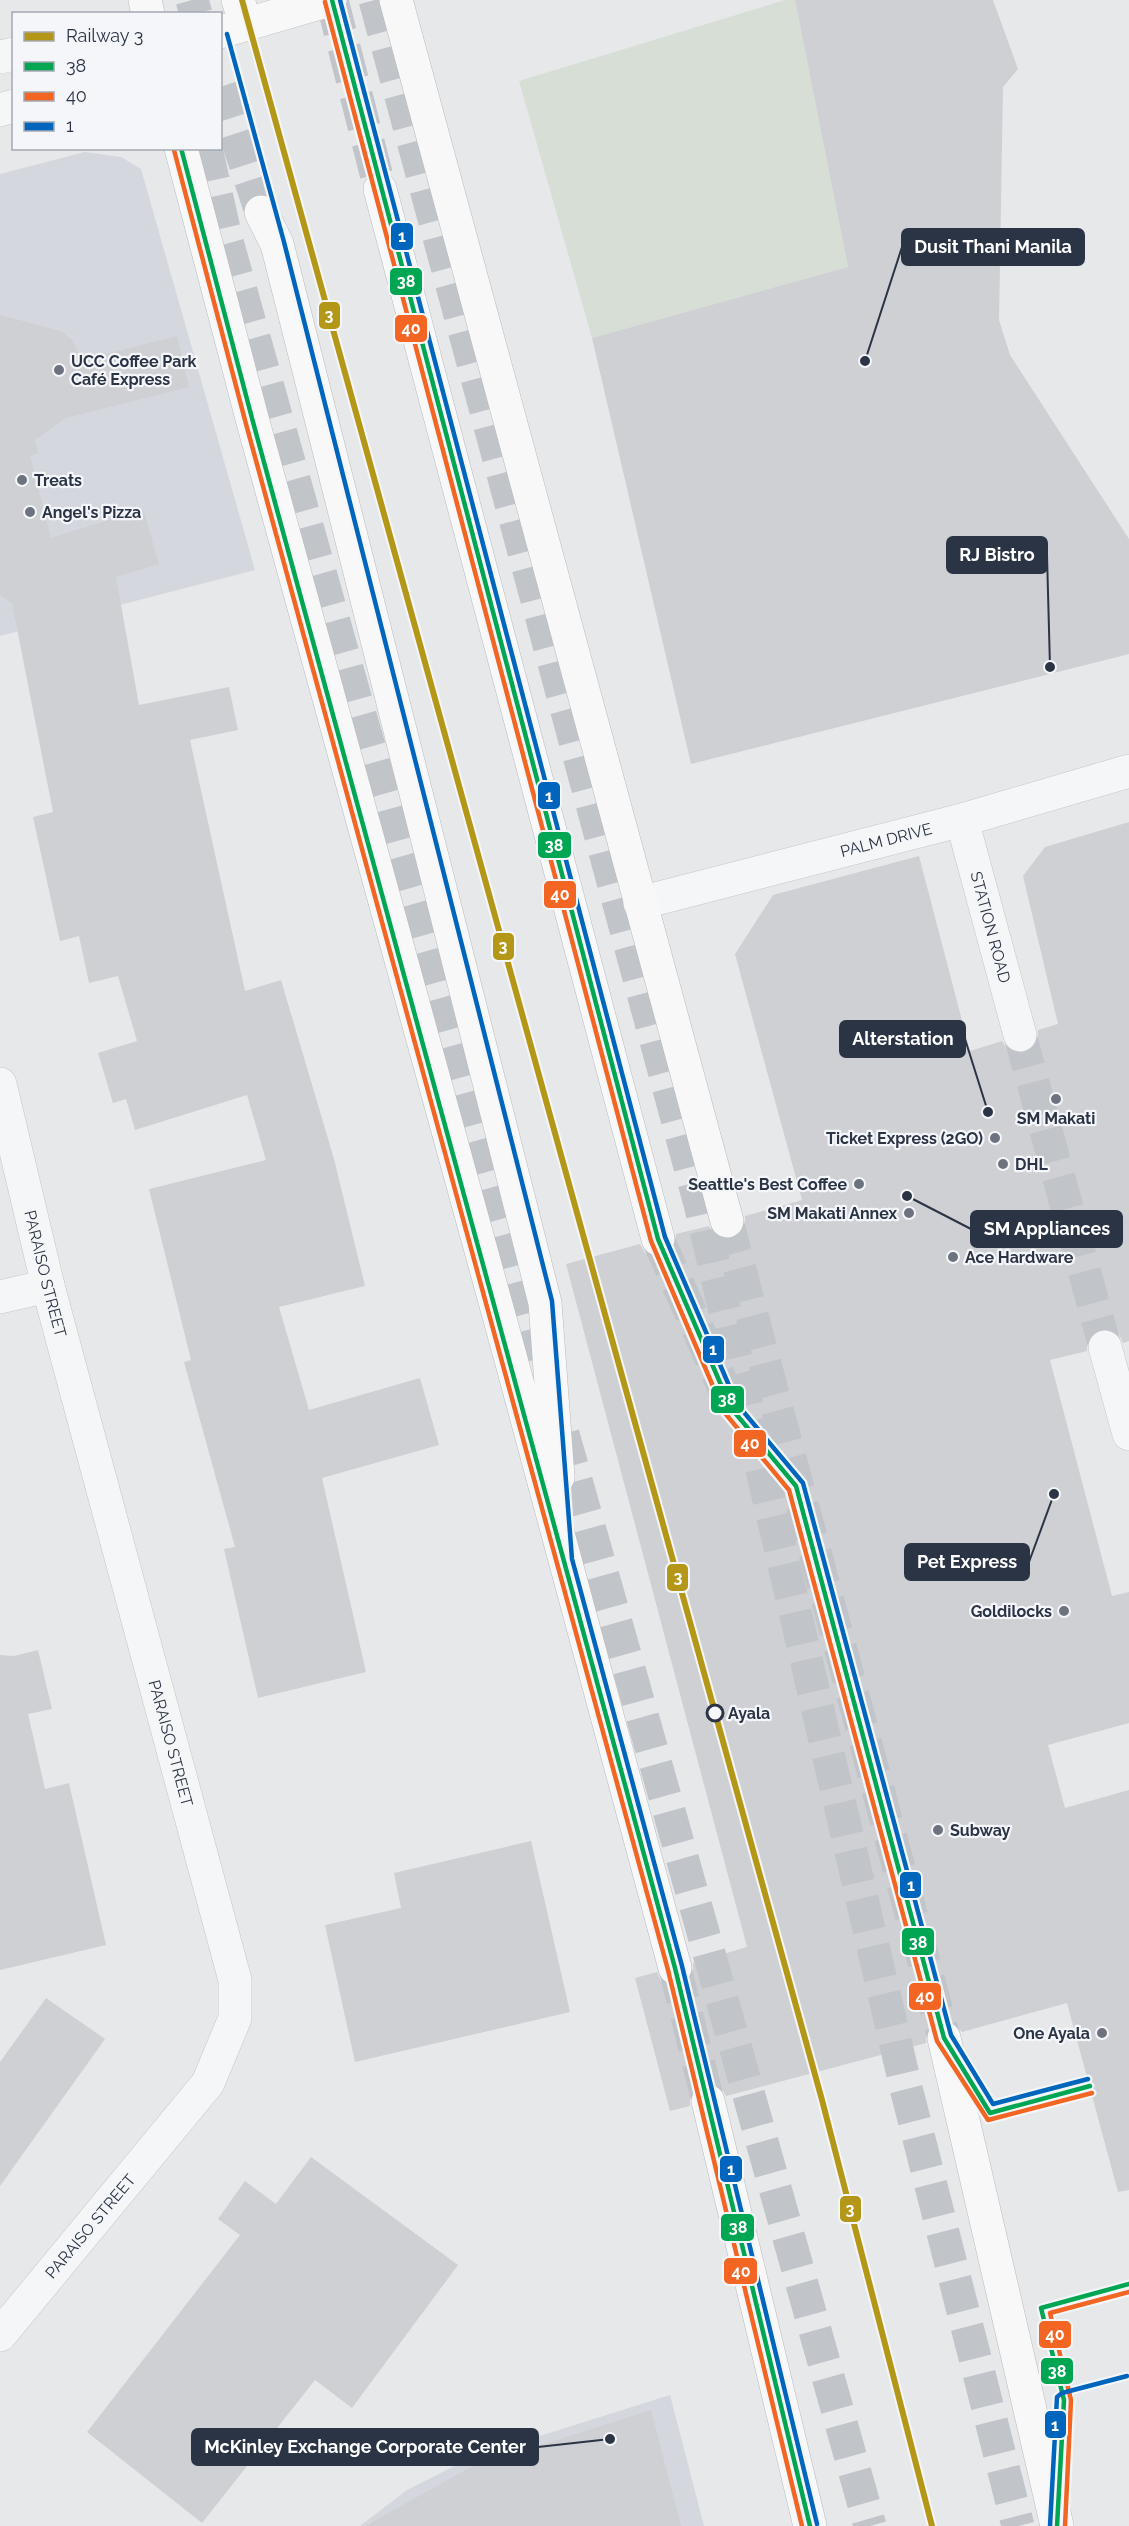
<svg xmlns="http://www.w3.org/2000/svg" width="1129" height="2526" viewBox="0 0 1129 2526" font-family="Raleway,sans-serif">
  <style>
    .built { fill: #d4d7dd }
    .green { fill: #d6ded6 }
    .building { fill: #ced0d3 }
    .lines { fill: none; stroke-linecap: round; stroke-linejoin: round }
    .minor-tunnel { stroke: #c1c4c9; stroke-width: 33; stroke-dasharray: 33 16; stroke-linecap: butt }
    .major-tunnel { stroke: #c1c4c9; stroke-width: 33; stroke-dasharray: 33 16; stroke-linecap: butt }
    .highway-tunnel { stroke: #c1c4c9; stroke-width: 33; stroke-dasharray: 33 16; stroke-linecap: butt }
    .minor-casing { stroke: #c4c6c8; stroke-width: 34 }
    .major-casing { stroke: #c2c5c8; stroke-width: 34 }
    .highway-casing { stroke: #b8bbbf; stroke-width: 34 }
    .minor { stroke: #f5f6f7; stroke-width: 33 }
    .major { stroke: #f8f8f8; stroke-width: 33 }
    .highway { stroke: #f8f8f8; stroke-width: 33 }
    .bus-1-casing { stroke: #f4f6f9; stroke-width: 9 }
    .bus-2-casing { stroke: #f4f6f9; stroke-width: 9 }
    .bus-3-casing { stroke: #f4f6f9; stroke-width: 9 }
    .bus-1 { stroke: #00a651; stroke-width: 4.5 }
    .bus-2 { stroke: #f26522; stroke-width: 4.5 }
    .bus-3 { stroke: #0065bd; stroke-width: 4.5 }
    .rail-1-casing { stroke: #f4f6f9; stroke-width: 10 }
    .rail-1 { stroke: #b59718; stroke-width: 6 }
    .poi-dot { fill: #6c737f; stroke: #f4f6f9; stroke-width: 2 }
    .stop-dot { fill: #f4f6f9; stroke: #2b3445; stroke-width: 3 }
    .labels { text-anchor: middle; stroke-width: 4.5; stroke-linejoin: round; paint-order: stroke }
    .poi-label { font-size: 16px; font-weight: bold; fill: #2b3445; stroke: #f4f6f9; text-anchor: start }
    .street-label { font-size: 16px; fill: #2b3445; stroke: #f4f6f9 }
    .stop-label { font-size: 16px; font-weight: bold; fill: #2b3445; stroke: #f4f6f9; text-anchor: start }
    .leader { fill: none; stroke: #2b3445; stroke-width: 2 }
    .callout-dot { fill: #2b3445; stroke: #f4f6f9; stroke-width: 2 }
    .callout { fill: #2b3445; stroke: #2b3445; stroke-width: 2 }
    .callout-label { font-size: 18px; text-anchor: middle; font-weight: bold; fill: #fff }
    .line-badge { stroke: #f4f6f9; stroke-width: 2 }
    .badge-label { font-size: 16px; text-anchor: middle; font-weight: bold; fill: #fff }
  </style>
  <rect width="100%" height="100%" fill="#e6e8ea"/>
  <!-- built -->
  <g class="built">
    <path d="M 85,152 L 121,157 L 141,169 L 255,570 L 0,636 L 0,174 Z"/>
    <path d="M 670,2395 L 704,2526 L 360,2526 L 407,2490 L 470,2458 Z"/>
  </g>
  <!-- green -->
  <path class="green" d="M 785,0 L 795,0 L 848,267 L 592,338 L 519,81 Z"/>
  <!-- building -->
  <g class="building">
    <path d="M 795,0 L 993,0 L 1018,69 L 1003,87 L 999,320 L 1010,355 L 1129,539 L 1129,654 L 691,764 L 592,338 L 848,267 Z"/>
    <path d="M 0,315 L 61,331 L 72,340 L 83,360 L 177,336 L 189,387 L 66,418 L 35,440 L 38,453 L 30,456 L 51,538 L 143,509 L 159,564 L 116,577 L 139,705 L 229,687 L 238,730 L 190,740 L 245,991 L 281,980 L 334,1159 L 365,1286 L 279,1307 L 309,1410 L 420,1378 L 439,1445 L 322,1478 L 366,1672 L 258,1698 L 224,1549 L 235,1547 L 184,1362 L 191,1360 L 149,1189 L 266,1160 L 247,1095 L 135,1130 L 126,1099 L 113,1103 L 98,1053 L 137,1041 L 118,976 L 89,983 L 79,936 L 60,941 L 33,817 L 53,812 L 12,603 L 0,595 Z"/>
    <path d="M 1129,822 L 1129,1341 L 1123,1343 L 1119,1334 L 1110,1329 L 1101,1329 L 1091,1334 L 1087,1343 L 1087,1351 L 1050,1360 L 1112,1596 L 1129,1592 L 1129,1723 L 1048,1745 L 1065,1808 L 1129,1790 L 1129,2190 L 1118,2192 L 1067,2003 L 962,2032 L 950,2020 L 939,2020 L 931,2025 L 926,2032 L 926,2043 L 726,2096 L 722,2089 L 714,2083 L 703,2083 L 695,2088 L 690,2095 L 690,2106 L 670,2111 L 635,1978 L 657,1972 L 661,1981 L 670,1986 L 680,1986 L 689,1981 L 693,1973 L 693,1963 L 747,1947 L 566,1264 L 640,1244 L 645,1253 L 654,1257 L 662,1257 L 672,1252 L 676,1243 L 676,1234 L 709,1226 L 714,1235 L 722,1239 L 731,1239 L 741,1234 L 745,1225 L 745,1216 L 802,1200 L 735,954 L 773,895 L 919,856 L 970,1051 L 1002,1041 L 1007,1049 L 1015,1053 L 1024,1053 L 1034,1048 L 1038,1039 L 1038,1030 L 1058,1024 L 1023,876 L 1045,847 Z"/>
    <path d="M 38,1650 L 52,1709 L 28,1714 L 45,1789 L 69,1783 L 106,1945 L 0,1970 L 0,1655 L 14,1656 Z"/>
    <path d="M 531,1841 L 570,2012 L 355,2062 L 325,1925 L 401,1908 L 394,1873 Z"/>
    <path d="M 46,1998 L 105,2039 L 0,2186 L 0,2062 Z"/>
    <path d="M 311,2157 L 458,2265 L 352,2408 L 315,2380 L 202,2523 L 87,2432 L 240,2235 L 218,2219 L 245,2181 L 276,2204 Z"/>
    <path d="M 651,2410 L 681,2526 L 365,2526 L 469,2468 Z"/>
  </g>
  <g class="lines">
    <!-- minor-tunnel -->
    <path class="minor-tunnel" d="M 1020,1035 L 1105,1347"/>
    <!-- major-tunnel -->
    <path class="major-tunnel" d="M 675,1968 L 708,2101"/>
    <!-- highway-tunnel -->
    <g class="highway-tunnel">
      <path d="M 192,0 L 196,14"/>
      <path d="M 332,0 L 380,189"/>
      <path d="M 375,0 L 700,1204 L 906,2088 L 1018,2526"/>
      <path d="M 220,87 L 261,212"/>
      <path d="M 206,148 L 226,238 L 541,1358"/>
      <path d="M 727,1221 L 944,2038"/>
      <path d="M 658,1239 L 735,1413"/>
      <path d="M 563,1434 L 870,2526"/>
    </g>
    <!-- minor casing -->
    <g class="minor-casing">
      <g id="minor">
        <path d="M 0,57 L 14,54"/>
        <path d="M 0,110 L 14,106"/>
        <path id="s1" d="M 962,820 L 1020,1035"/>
        <path id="s2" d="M 640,903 L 962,820 L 1129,771"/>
        <path id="s3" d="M 0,1084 L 48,1286 L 235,1980 L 235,2018 L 208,2083 L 0,2335"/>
        <path d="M 0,1297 L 48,1286"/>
        <path d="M 1105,1347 L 1129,1434"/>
      </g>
    </g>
    <!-- major casing -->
    <g class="major-casing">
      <path id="major" d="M 220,32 L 330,0"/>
    </g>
    <!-- highway casing -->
    <g class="highway-casing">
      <g id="highway">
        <path d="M 145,0 L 148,14"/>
        <path d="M 238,0 L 246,24"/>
        <path d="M 396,0 L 727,1221"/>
        <path d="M 181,148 L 253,422 L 509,1352 L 675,1968"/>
        <path d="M 380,189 L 658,1239"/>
        <path d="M 261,212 L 277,244 L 545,1303 L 558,1477"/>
        <path d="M 944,2038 L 1057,2526"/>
        <path d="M 708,2101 L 810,2526"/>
      </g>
    </g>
    <!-- minor -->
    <use href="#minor" class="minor"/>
    <!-- major -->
    <use href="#major" class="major"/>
    <!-- highway -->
    <use href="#highway" class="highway"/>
    <!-- bus-1 casing -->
    <g class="bus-1-casing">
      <g id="bus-1">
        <path d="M 332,0 L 658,1239 L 731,1408 L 796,1486 L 944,2038 L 990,2113 L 1090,2086"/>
        <path d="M 181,148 L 253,422 L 675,1968 L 810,2526"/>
        <path d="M 1057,2526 L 1064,2400 L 1041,2308 L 1129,2284"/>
      </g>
    </g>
    <!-- bus-2 casing -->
    <g class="bus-2-casing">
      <g id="bus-2">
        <path d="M 325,2 L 651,1241 L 724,1412 L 789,1490 L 937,2041 L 988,2120 L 1092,2093"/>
        <path d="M 174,150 L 246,424 L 668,1970 L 802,2526"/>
        <path d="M 1065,2526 L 1071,2400 L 1050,2313 L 1129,2292"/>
      </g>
    </g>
    <!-- bus-3 casing -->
    <g class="bus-3-casing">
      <g id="bus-3">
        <path d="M 340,0 L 665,1237 L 737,1404 L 803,1483 L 951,2035 L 993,2104 L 1088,2079"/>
        <path d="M 227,34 L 284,242 L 552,1301 L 572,1559 L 682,1966 L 817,2524"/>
        <path d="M 1050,2526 L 1057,2397 L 1062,2393 L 1127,2376"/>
      </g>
    </g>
    <!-- bus-1 -->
    <use href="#bus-1" class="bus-1"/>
    <!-- bus-2 -->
    <use href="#bus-2" class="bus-2"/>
    <!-- bus-3 -->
    <use href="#bus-3" class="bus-3"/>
    <!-- rail-1 casing -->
    <g class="rail-1-casing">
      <path id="rail-1" d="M 242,0 L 822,2100 L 932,2526"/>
    </g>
    <!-- rail-1 -->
    <use href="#rail-1" class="rail-1"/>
  </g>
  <!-- markers -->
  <g class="poi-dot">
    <circle cx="59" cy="370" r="6"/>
    <circle cx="22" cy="480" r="6"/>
    <circle cx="30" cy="512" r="6"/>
    <circle cx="1056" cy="1099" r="6"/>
    <circle cx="995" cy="1138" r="6"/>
    <circle cx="1003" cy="1164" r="6"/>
    <circle cx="859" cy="1184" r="6"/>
    <circle cx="909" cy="1213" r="6"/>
    <circle cx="953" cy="1257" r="6"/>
    <circle cx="1064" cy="1611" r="6"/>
    <circle cx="938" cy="1830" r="6"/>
    <circle cx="1102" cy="2033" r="6"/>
  </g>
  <circle class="stop-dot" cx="715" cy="1713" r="8"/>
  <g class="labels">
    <!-- poi labels -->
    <g class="poi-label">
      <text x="71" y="367">UCC Coffee Park<tspan x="71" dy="18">Café Express</tspan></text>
      <text x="34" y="486">Treats</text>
      <text x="42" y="518">Angel's Pizza</text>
      <text x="1056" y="1124" text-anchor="middle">SM Makati</text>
      <text x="983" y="1144" text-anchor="end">Ticket Express (2GO)</text>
      <text x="1015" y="1170">DHL</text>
      <text x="847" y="1190" text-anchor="end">Seattle's Best Coffee</text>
      <text x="897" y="1219" text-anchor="end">SM Makati Annex</text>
      <text x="965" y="1263">Ace Hardware</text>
      <text x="1052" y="1617" text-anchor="end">Goldilocks</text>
      <text x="950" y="1836">Subway</text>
      <text x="1090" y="2039" text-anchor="end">One Ayala</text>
    </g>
    <!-- street labels -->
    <g class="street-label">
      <text dy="6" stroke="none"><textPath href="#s2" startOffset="254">PALM DRIVE</textPath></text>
      <text dy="6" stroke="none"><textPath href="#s1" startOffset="111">STATION ROAD</textPath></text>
      <text dy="6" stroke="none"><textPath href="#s3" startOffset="195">PARAISO STREET</textPath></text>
      <text dy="6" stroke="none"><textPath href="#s3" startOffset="681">PARAISO STREET</textPath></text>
      <text transform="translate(90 2226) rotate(-50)" y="6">PARAISO STREET</text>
    </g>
    <!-- stop labels -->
    <g class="stop-label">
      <text x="728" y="1719">Ayala</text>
    </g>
  </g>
  <!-- callouts -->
  <path class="leader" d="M865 361L902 247M1050 667L1047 555M988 1112L965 1039M907 1196L971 1229M1054 1494L1029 1562M610 2439L538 2447"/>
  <g class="callout-dot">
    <circle cx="865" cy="361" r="6"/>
    <circle cx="1050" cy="667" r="6"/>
    <circle cx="988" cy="1112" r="6"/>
    <circle cx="907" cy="1196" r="6"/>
    <circle cx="1054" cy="1494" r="6"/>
    <circle cx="610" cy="2439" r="6"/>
  </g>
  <g class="callout">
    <rect x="902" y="229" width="182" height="36" rx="6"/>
    <rect x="947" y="537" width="100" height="36" rx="6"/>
    <rect x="840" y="1021" width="125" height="36" rx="6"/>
    <rect x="971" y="1211" width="151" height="36" rx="6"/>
    <rect x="905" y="1544" width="124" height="36" rx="6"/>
    <rect x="192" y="2429" width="346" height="36" rx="6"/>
  </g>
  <g class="callout-label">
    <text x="993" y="253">Dusit Thani Manila</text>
    <text x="997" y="561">RJ Bistro</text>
    <text x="903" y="1045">Alterstation</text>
    <text x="1047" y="1235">SM Appliances</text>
    <text x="967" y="1568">Pet Express</text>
    <text x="365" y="2453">McKinley Exchange Corporate Center</text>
  </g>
  <g class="line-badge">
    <rect x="390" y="222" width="24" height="29" rx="6" fill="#0065bd"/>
    <rect x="389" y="267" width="34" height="29" rx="6" fill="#00a651"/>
    <rect x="318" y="301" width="23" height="29" rx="6" fill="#b59718"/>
    <rect x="394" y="314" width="34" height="29" rx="6" fill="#f26522"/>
    <rect x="537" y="781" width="24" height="29" rx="6" fill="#0065bd"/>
    <rect x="537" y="831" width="35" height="28" rx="6" fill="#00a651"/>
    <rect x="543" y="880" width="34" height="29" rx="6" fill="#f26522"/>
    <rect x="492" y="932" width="23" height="29" rx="6" fill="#b59718"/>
    <rect x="702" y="1335" width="23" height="29" rx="6" fill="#0065bd"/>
    <rect x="710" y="1385" width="35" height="29" rx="6" fill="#00a651"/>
    <rect x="733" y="1429" width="34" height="29" rx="6" fill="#f26522"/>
    <rect x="666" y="1563" width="23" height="29" rx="6" fill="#b59718"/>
    <rect x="899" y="1871" width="23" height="28" rx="6" fill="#0065bd"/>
    <rect x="901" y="1927" width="34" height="29" rx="6" fill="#00a651"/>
    <rect x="908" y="1982" width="34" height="29" rx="6" fill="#f26522"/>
    <rect x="719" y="2155" width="24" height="28" rx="6" fill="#0065bd"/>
    <rect x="839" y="2195" width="23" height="28" rx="6" fill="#b59718"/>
    <rect x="720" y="2213" width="35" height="29" rx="6" fill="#00a651"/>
    <rect x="723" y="2257" width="35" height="28" rx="6" fill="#f26522"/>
    <rect x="1038" y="2320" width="34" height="29" rx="6" fill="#f26522"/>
    <rect x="1040" y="2357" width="34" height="28" rx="6" fill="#00a651"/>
    <rect x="1044" y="2410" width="23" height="29" rx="6" fill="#0065bd"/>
  </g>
  <g class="badge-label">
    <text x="402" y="242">1</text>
    <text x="406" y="287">38</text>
    <text x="329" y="321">3</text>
    <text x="411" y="334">40</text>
    <text x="549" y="802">1</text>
    <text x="554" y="851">38</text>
    <text x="560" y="900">40</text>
    <text x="503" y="952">3</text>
    <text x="713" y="1355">1</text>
    <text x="727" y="1405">38</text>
    <text x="750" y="1449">40</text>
    <text x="678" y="1583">3</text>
    <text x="911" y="1891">1</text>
    <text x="918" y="1948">38</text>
    <text x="925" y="2002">40</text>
    <text x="731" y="2175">1</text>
    <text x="850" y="2215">3</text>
    <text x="738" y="2233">38</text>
    <text x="741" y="2277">40</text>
    <text x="1055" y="2340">40</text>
    <text x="1057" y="2377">38</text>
    <text x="1055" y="2431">1</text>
  </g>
  <!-- legend -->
  <rect x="12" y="12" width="210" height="138" fill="#f4f6f9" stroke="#a4a8b1" stroke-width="1.5"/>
  <rect x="24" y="32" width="30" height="9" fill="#b59718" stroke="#a4a8b1" stroke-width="1.5"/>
  <text x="66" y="42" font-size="18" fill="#2b3445">Railway 3</text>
  <rect x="24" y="62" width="30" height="9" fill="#00a651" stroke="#a4a8b1" stroke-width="1.5"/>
  <text x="66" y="72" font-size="18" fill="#2b3445">38</text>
  <rect x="24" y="92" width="30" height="9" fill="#f26522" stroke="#a4a8b1" stroke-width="1.5"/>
  <text x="66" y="102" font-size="18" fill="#2b3445">40</text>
  <rect x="24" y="122" width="30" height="9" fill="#0065bd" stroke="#a4a8b1" stroke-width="1.5"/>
  <text x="66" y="132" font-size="18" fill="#2b3445">1</text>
</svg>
